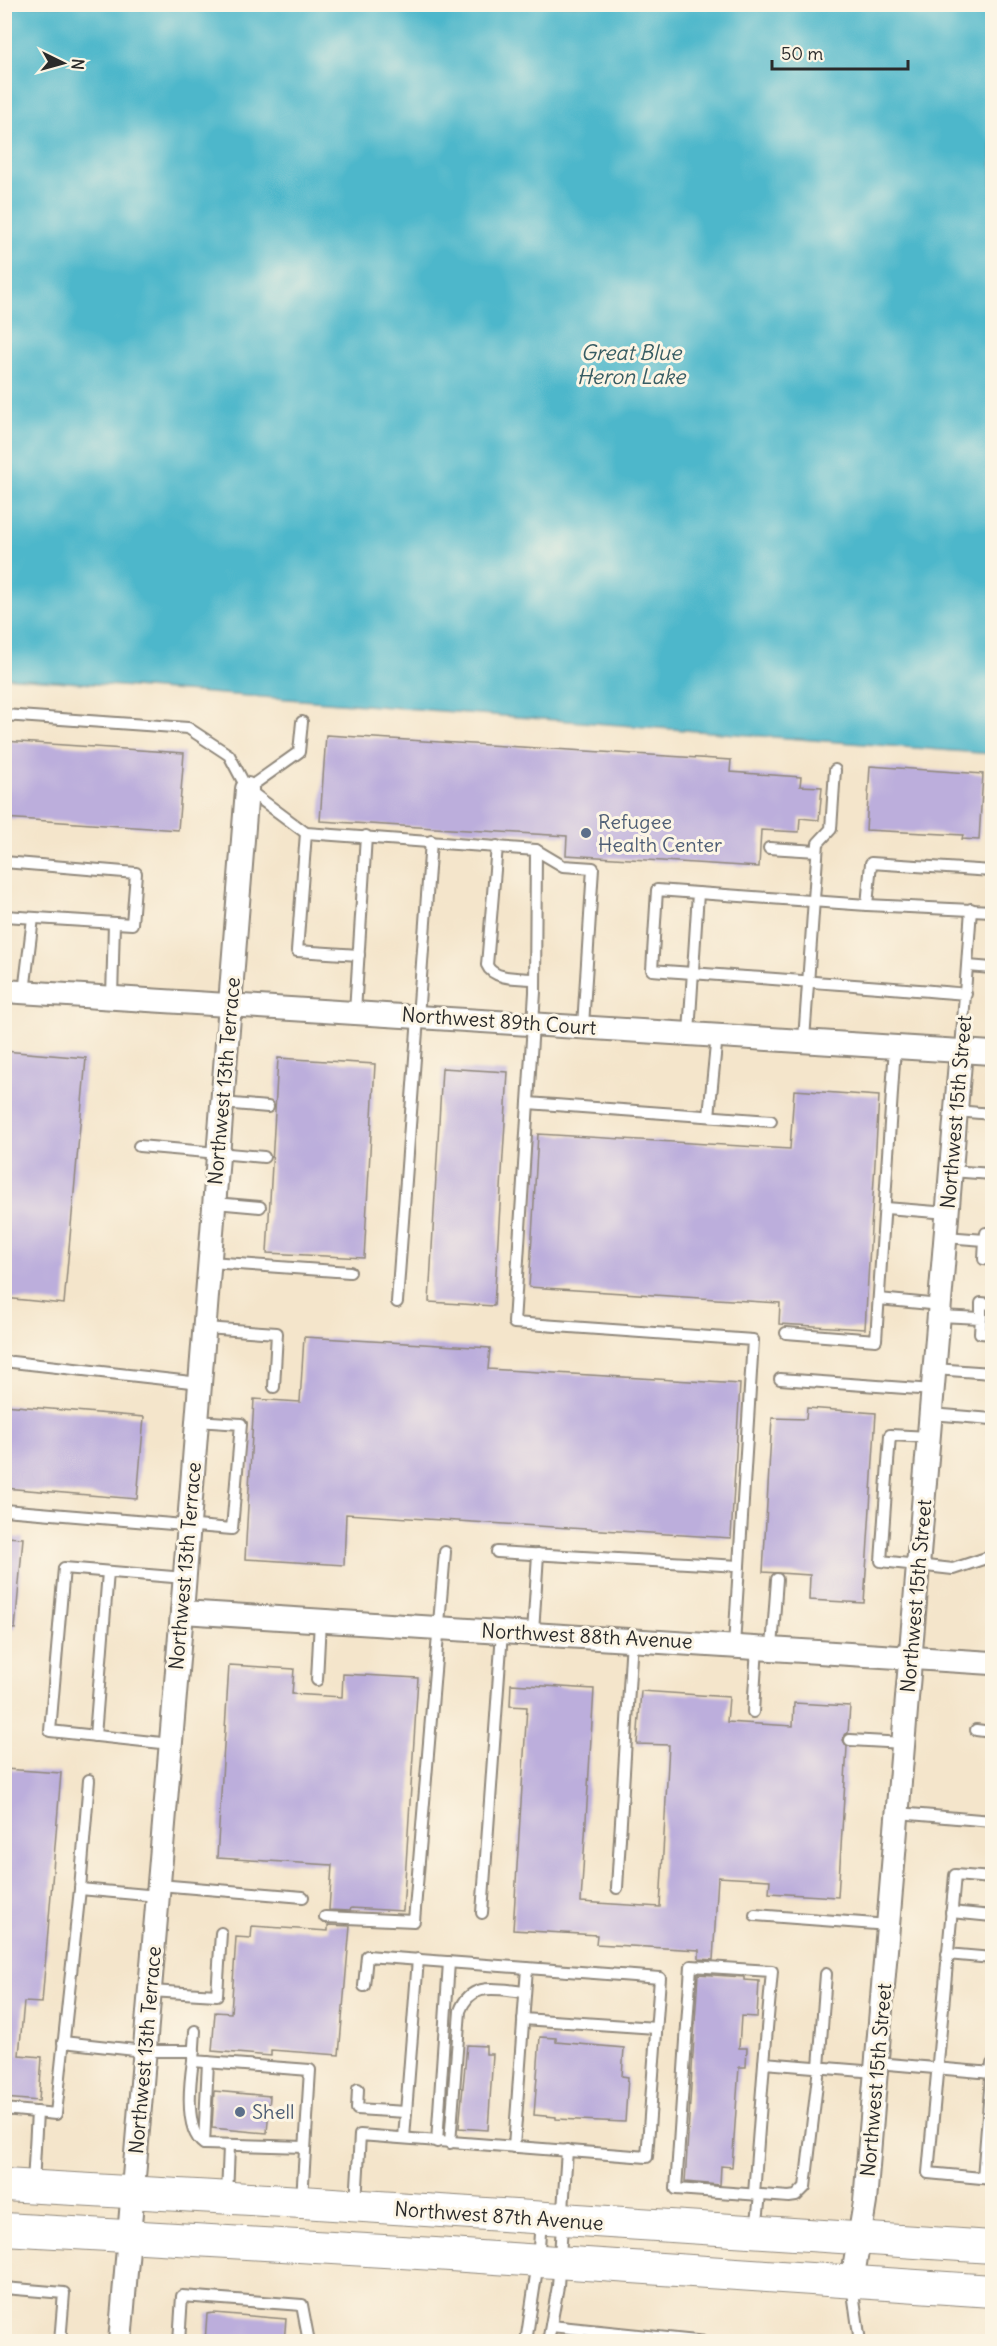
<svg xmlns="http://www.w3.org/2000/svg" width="997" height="2346" viewBox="0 0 997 2346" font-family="Delius,sans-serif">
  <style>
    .water { fill: #4db7cb; stroke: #3c717b; stroke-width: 1.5 }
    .building { fill: #bcaedc }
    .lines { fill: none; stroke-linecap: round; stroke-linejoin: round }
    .service-casing { stroke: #90887b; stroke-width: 14 }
    .minor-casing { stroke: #90887b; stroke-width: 26 }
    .secondary-casing { stroke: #90887b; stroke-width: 34 }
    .service { stroke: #fff; stroke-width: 10 }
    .minor { stroke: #fff; stroke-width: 22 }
    .secondary { stroke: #fff; stroke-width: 32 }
    .service-dot { fill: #5c6f8a; stroke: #fcf5e5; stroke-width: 2 }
    .labels { text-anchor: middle; stroke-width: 6; stroke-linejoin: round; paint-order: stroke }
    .service-label { font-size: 20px; fill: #4e5e75; stroke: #fcf5e5; text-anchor: start }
    .street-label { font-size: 20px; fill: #2b2b2b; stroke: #fcf5e5 }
    .water-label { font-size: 21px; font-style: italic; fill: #375c63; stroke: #fcf5e5 }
  </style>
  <rect width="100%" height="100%" fill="#fcf5e5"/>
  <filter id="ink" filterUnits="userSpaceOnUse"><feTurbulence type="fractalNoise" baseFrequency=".0167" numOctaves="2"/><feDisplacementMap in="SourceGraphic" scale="12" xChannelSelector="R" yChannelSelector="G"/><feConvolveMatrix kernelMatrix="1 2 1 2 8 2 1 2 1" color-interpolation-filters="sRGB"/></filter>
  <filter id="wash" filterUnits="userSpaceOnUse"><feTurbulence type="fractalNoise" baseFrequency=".008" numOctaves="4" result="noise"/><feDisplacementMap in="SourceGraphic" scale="24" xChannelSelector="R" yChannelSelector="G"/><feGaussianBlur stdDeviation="1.35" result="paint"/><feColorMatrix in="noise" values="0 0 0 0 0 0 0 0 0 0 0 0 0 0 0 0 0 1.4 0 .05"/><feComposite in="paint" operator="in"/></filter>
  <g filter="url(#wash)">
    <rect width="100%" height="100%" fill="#f4e5cb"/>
    <!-- water -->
    <path class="water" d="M 4,5 L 992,5 L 992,754 L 5,677 Z"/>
    <g id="blocks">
      <!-- building -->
      <g class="building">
        <path d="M 326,735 L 731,760 L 730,772 L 801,777 L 800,786 L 822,787 L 819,820 L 800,818 L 799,832 L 761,830 L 759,867 L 566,855 L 567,836 L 320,821 Z"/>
        <path d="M 4,741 L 184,753 L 178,830 L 4,818 Z"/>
        <path d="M 870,766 L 983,774 L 979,840 L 962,839 L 963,835 L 866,830 Z"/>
        <path d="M 4,1051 L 86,1058 L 64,1304 L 4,1298 Z"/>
        <path d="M 278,1058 L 375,1064 L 364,1258 L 267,1253 Z"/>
        <path d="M 442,1068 L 508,1072 L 494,1306 L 429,1302 Z"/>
        <path d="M 794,1090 L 879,1096 L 865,1329 L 779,1324 L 780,1303 L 529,1287 L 538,1134 L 790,1149 Z"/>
        <path d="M 304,1337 L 490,1348 L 488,1369 L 740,1384 L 731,1538 L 346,1514 L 344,1565 L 245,1559 L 254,1399 L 300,1402 Z"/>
        <path d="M 4,1405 L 144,1417 L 137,1499 L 4,1488 Z"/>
        <path d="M 807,1408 L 876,1413 L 864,1603 L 809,1600 L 810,1575 L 763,1572 L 772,1418 L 806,1419 Z"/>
        <path d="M 4,1537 L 23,1538 L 15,1629 L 4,1628 Z"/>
        <path d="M 229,1665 L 294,1669 L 292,1694 L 342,1697 L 343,1674 L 418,1678 L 403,1911 L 351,1908 L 350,1911 L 329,1910 L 332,1865 L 217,1858 Z"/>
        <path d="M 511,1684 L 594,1689 L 581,1902 L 660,1907 L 669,1745 L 637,1744 L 641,1691 L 729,1697 L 727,1722 L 793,1726 L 794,1703 L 850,1706 L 848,1733 L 844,1735 L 843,1740 L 847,1747 L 838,1897 L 769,1893 L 770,1880 L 718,1877 L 713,1960 L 699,1959 L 699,1950 L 596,1944 L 597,1935 L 513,1930 L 527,1707 L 510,1706 Z"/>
        <path d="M 4,1769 L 61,1773 L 42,2003 L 24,2002 L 19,2055 L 42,2057 L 39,2101 L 4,2098 Z"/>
        <path d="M 328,1925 L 350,1926 L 339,2055 L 271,2050 L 271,2056 L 212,2051 L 215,2012 L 231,2013 L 236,1937 L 251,1938 L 252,1926 L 328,1931 Z"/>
        <path d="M 698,1974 L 744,1977 L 744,1980 L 759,1981 L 757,2017 L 741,2016 L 739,2048 L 747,2048 L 746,2067 L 739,2067 L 732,2167 L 721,2166 L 720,2185 L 685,2182 Z"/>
        <path d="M 540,2037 L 556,2038 L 556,2042 L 624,2048 L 622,2076 L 628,2077 L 625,2122 L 556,2119 L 556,2117 L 534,2115 Z"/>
        <path d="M 467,2045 L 486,2046 L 486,2054 L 493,2054 L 488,2130 L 459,2128 Z"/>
        <path d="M 214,2091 L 270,2096 L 267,2133 L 212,2128 Z"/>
        <path d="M 214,2313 L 286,2319 L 284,2342 L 205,2342 L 207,2314 Z"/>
      </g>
    </g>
  </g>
  <g filter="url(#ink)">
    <use href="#blocks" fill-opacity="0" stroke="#90887b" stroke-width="1.5"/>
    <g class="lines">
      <!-- service casing -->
      <g class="service-casing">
        <g id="service">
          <path d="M 4,715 L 188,728 L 229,755 L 247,789 L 306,833 L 536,850 L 535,992 L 514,1323 L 753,1340 L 734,1646"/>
          <path d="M 247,789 L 299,752 L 302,722"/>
          <path d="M 306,833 L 297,951 L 359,955"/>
          <path d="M 497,846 L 487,965 C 493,980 520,978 535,979"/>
          <path d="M 769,848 L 817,851"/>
          <path d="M 536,850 L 563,866 L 593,868 L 583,1026"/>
          <path d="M 4,862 L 136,873 L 132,924 L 4,916"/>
          <path d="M 698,893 L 867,905 L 992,911"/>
          <path d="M 867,905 L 871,863 L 992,871"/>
          <path d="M 968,966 L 992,968"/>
          <path d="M 24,992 L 33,918"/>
          <path d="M 112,997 L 114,923"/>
          <path d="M 355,1012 L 366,836"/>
          <path d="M 689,1033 L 698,893 L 657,890 L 652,970 C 757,978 862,985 966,994"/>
          <path d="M 804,1040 L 818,843 L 831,829 L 835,770"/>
          <path d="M 961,1050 L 971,909"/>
          <path d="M 222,1103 L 268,1107"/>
          <path d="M 528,1103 L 771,1121"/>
          <path d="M 956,1111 L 992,1114"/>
          <path d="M 709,1116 L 717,1035"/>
          <path d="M 139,1146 L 264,1157"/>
          <path d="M 951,1171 L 992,1174"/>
          <path d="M 215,1203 L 260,1207"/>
          <path d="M 886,1208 L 948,1213"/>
          <path d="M 945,1237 L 985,1240 L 984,1259 L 992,1260"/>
          <path d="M 985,1240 L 986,1233 L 992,1233"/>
          <path d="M 210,1262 L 350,1272"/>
          <path d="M 879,1299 L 940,1305"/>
          <path d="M 397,1302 L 431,841"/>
          <path d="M 939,1316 L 981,1318 L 980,1333 L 992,1334"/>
          <path d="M 981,1318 L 981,1303 L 992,1304"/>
          <path d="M 205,1328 L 277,1333 L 274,1387"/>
          <path d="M 786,1333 L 876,1340 L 895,1046"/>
          <path d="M 12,1362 L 200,1383"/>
          <path d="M 934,1369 L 992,1373"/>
          <path d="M 780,1379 L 933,1390"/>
          <path d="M 931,1414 L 992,1419"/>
          <path d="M 929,1437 L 890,1435 L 881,1561 L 953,1569 L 992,1556"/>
          <path d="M 4,1510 L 232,1529 L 241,1424 L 197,1421"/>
          <path d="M 497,1552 L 739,1566"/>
          <path d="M 533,1633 L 538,1554"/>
          <path d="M 772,1648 L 777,1579"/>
          <path d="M 317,1680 L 320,1620"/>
          <path d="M 753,1712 L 757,1647"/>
          <path d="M 976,1730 L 992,1732"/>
          <path d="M 95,1736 L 108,1572"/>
          <path d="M 850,1740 L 904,1743"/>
          <path d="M 171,1744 L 50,1731 L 64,1568 L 185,1578"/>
          <path d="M 89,1780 L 80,1889 L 158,1896"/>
          <path d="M 898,1813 L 992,1821"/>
          <path d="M 992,1878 L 955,1875 L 928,2173 L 992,2179"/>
          <path d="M 159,1885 L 303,1897"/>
          <path d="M 617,1888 L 632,1639"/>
          <path d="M 951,1912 L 992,1916"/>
          <path d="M 482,1913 L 502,1632"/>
          <path d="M 755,1915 L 889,1925"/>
          <path d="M 325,1917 L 414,1921 L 445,1552"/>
          <path d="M 947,1954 L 992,1958"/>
          <path d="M 826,1974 L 819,2067 L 805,2187 L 796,2196 L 789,2197 L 676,2189 L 691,1966 L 772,1971 L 764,2063 L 876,2072"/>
          <path d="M 150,1991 L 217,1995 L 221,1933"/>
          <path d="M 523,2019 L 656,2028"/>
          <path d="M 195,2031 L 193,2061 L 310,2070 L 302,2199"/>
          <path d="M 63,2042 L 144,2051 L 194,2051"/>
          <path d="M 193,2061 C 190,2081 184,2131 204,2144 L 305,2147"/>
          <path d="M 877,2063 L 992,2073"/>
          <path d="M 358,2089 L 357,2109 L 406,2112"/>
          <path d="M 4,2109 L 56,2114 L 80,1889"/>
          <path d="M 404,2138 L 418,1959"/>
          <path d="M 437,2142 L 449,1962"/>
          <path d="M 450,2143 L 460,2011 C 471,1980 499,1990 525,1992"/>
          <path d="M 204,2144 L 208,2062"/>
          <path d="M 514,2147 L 527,1968"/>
          <path d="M 983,2178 L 992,2064"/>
          <path d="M 33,2184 L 37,2112"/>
          <path d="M 754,2194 L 764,2063"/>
          <path d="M 227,2196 L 229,2146"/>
          <path d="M 356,2203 L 360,2135 L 647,2157 L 660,1978 L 367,1956 L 364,1986"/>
          <path d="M 756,2230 L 760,2195"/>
          <path d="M 852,2285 L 860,2342"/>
          <path d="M 4,2288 L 64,2293 L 60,2342"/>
          <path d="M 551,2326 L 706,2342"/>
          <path d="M 179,2342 L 182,2296 L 302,2305 L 309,2342"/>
          <path d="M 526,2342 L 538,2262 L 541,2219"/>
          <path d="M 548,2342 L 558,2286 L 567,2150"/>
        </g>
      </g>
      <!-- minor casing -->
      <g class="minor-casing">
        <g id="minor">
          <path d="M 4,991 L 992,1053"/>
          <path d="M 182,1612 L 992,1663"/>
          <path d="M 852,2282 L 865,2202 L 961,1050"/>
          <path d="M 120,2342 L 182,1612 L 247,789"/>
        </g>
      </g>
      <!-- secondary casing -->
      <g class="secondary-casing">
        <g id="secondary">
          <path d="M 4,2185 L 302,2202 L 992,2247"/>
          <path d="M 4,2229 L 435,2254 L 992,2291"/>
        </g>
      </g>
      <!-- service -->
      <use href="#service" class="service"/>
      <!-- minor -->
      <use href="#minor" class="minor"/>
      <!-- secondary -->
      <use href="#secondary" class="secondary"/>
    </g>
  </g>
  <!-- markers -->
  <g class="service-dot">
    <circle cx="586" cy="833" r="6"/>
    <circle cx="240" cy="2112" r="6"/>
  </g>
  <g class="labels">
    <!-- service labels -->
    <g class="service-label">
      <text x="598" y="829">Refugee<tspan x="598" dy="23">Health Center</tspan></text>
      <text x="252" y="2119">Shell</text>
    </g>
    <!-- street labels -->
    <g class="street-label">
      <text transform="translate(499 1021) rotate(4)" y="7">Northwest 89th Court</text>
      <text transform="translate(224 1081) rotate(-85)" y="7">Northwest 13th Terrace</text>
      <text transform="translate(956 1112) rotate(-85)" y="7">Northwest 15th Street</text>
      <text transform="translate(185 1566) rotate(-85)" y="7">Northwest 13th Terrace</text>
      <text transform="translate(916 1596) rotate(-85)" y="7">Northwest 15th Street</text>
      <text transform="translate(587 1636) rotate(3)" y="7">Northwest 88th Avenue</text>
      <text transform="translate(145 2050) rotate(-85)" y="7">Northwest 13th Terrace</text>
      <text transform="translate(876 2080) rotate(-85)" y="7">Northwest 15th Street</text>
      <text transform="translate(499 2216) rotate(4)" y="7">Northwest 87th Avenue</text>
    </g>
    <!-- water labels -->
    <g class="water-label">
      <text x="631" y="360">Great Blue<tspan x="631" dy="24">Heron Lake</tspan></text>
    </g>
  </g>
  <!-- margin -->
  <rect width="997" height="2346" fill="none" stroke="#fcf5e5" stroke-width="24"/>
  <!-- north arrow -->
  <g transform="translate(63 63) rotate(95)" stroke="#fcf5e5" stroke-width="4.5" paint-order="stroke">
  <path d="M0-4.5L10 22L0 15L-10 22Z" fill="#2b2b2b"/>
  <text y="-9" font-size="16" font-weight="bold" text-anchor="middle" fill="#2b2b2b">N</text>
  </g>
  <!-- scale -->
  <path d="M772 60v9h136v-9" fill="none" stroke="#2b2b2b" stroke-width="3"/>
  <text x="781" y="60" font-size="18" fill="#2b2b2b" stroke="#fcf5e5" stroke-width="4.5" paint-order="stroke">50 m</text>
</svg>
